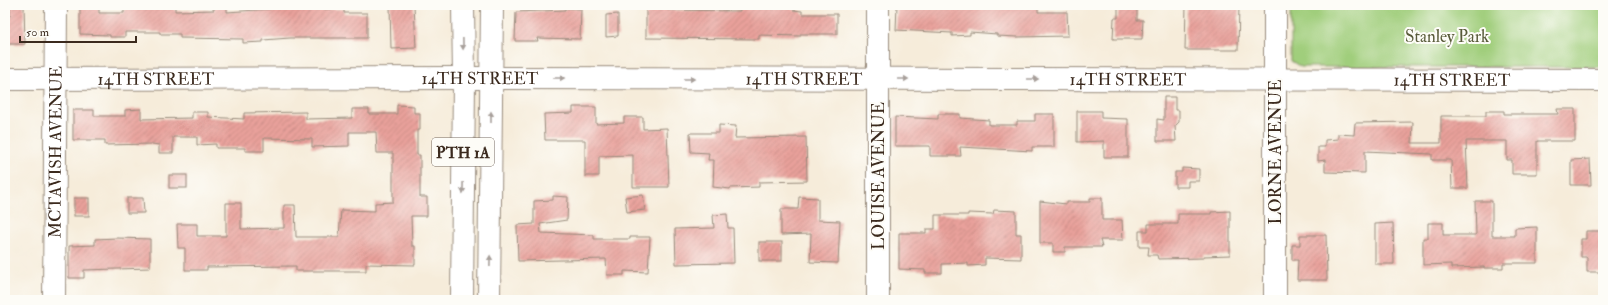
<svg xmlns="http://www.w3.org/2000/svg" width="1608" height="305" viewBox="0 0 1608 305" font-family="'IM FELL Double Pica',serif">
  <style>
    .green { fill: #a0ce7c; stroke: #6e7c4d }
    .building { fill: url(#building-hatch) }
    .lines { fill: none; stroke-linecap: round; stroke-linejoin: round }
    .minor-casing { stroke: #988b7c; stroke-width: 24 }
    .major-casing { stroke: #988b7c; stroke-width: 24 }
    .minor { stroke: #fff; stroke-width: 22 }
    .major { stroke: #fff; stroke-width: 22 }
    .oneway { fill: #a79f9a }
    .labels { text-anchor: middle; stroke-width: 4; stroke-linejoin: round; paint-order: stroke }
    .shield { fill: #fdfcf7; stroke: #75695f; stroke-width: 1 }
    .shield-label { font-size: 16px; font-weight: bold; fill: #3b2a1e }
    .park-label { font-size: 17px; fill: #595b3a; stroke: #fdfcf7 }
    .street-label { font-size: 17px; fill: #3b2a1e; stroke: #fdfcf7 }
  </style>
  <defs>
    <pattern id="building-hatch" width="6" height="6" patternUnits="userSpaceOnUse"><rect width="6" height="6" fill="#e9a19b"/><path d="M-1 1l2-2M0 6l6-6M5 7l2-2" fill="none" stroke="#be837e"/></pattern>
  </defs>
  <rect width="100%" height="100%" fill="#fdfcf7"/>
  <filter id="ink" filterUnits="userSpaceOnUse"><feTurbulence type="fractalNoise" baseFrequency=".025" numOctaves="2"/><feDisplacementMap in="SourceGraphic" scale="8" xChannelSelector="R" yChannelSelector="G"/><feConvolveMatrix kernelMatrix="1 2 1 2 8 2 1 2 1" color-interpolation-filters="sRGB"/></filter>
  <filter id="wash" filterUnits="userSpaceOnUse"><feTurbulence type="fractalNoise" baseFrequency=".012" numOctaves="4" result="noise"/><feDisplacementMap in="SourceGraphic" scale="16" xChannelSelector="R" yChannelSelector="G"/><feGaussianBlur stdDeviation="0.9" result="paint"/><feColorMatrix in="noise" values="0 0 0 0 0 0 0 0 0 0 0 0 0 0 0 0 0 1.4 0 .05"/><feComposite in="paint" operator="in"/></filter>
  <g filter="url(#wash)">
    <rect width="100%" height="100%" fill="#f6ecda"/>
    <!-- green -->
    <path class="green" d="M 1291,5 L 1603,5 L 1603,67 L 1301,67 L 1291,61 Z"/>
    <g id="blocks">
      <!-- building -->
      <g class="building">
        <path d="M 10,5 L 24,5 L 25,44 L 5,44 L 5,16 L 10,16 Z"/>
        <path d="M 80,5 L 99,5 L 99,13 L 124,13 L 124,5 L 175,5 L 175,11 L 214,10 L 214,5 L 227,5 L 227,12 L 271,9 L 271,5 L 308,5 L 308,8 L 316,9 L 344,9 L 344,13 L 367,13 L 367,38 L 290,38 L 263,40 L 263,42 L 243,43 L 243,39 L 180,38 L 180,34 L 160,34 L 160,32 L 125,32 L 125,37 L 110,37 L 110,35 L 80,34 Z"/>
        <path d="M 390,5 L 414,5 L 416,48 L 391,49 Z"/>
        <path d="M 779,5 L 793,5 L 793,10 L 802,11 L 802,14 L 837,14 L 837,34 L 800,34 L 800,36 L 759,35 L 759,39 L 646,38 L 646,7 L 668,7 L 668,10 L 740,11 L 740,7 L 779,7 Z"/>
        <path d="M 897,5 L 996,5 L 996,7 L 1038,7 L 1038,12 L 1067,12 L 1068,36 L 1017,37 L 997,36 L 997,34 L 970,32 L 970,35 L 952,36 L 952,33 L 896,30 Z"/>
        <path d="M 1118,5 L 1137,5 L 1137,20 L 1143,20 L 1142,39 L 1113,39 L 1114,18 L 1118,18 Z"/>
        <path d="M 1186,5 L 1239,5 L 1238,50 L 1185,50 Z"/>
        <path d="M 565,8 L 581,9 L 580,39 L 537,38 L 538,41 L 515,41 L 516,12 L 565,10 Z"/>
        <path d="M 618,14 L 618,36 L 606,37 L 606,15 Z"/>
        <path d="M 1164,97 L 1175,97 L 1175,110 L 1179,110 L 1179,122 L 1175,126 L 1176,141 L 1157,141 L 1157,119 L 1164,120 Z"/>
        <path d="M 397,105 L 414,106 L 414,113 L 420,113 L 420,130 L 417,130 L 417,155 L 420,155 L 420,197 L 427,197 L 427,216 L 411,216 L 412,246 L 415,246 L 415,265 L 366,264 L 366,271 L 296,271 L 296,266 L 207,267 L 207,270 L 185,270 L 185,248 L 178,248 L 177,224 L 197,224 L 197,236 L 226,236 L 226,203 L 241,203 L 241,229 L 284,228 L 284,205 L 295,205 L 296,237 L 339,237 L 341,210 L 375,211 L 375,203 L 393,202 L 393,153 L 377,153 L 376,132 L 349,132 L 349,146 L 312,147 L 312,139 L 264,138 L 264,151 L 245,151 L 245,148 L 216,148 L 216,144 L 197,145 L 197,137 L 173,137 L 173,153 L 159,153 L 159,145 L 152,144 L 105,145 L 105,140 L 73,140 L 73,110 L 94,110 L 94,116 L 125,116 L 125,110 L 141,109 L 141,119 L 192,118 L 192,112 L 208,112 L 208,117 L 244,119 L 244,113 L 306,112 L 306,119 L 352,118 L 352,109 L 369,109 L 369,114 L 397,114 Z"/>
        <path d="M 573,107 L 596,107 L 596,124 L 624,123 L 624,117 L 643,117 L 643,129 L 667,128 L 669,187 L 633,187 L 633,155 L 599,156 L 599,176 L 585,176 L 585,140 L 545,140 L 544,114 L 573,113 Z"/>
        <path d="M 1557,109 L 1575,109 L 1575,141 L 1537,141 L 1537,174 L 1512,174 L 1512,160 L 1507,160 L 1507,141 L 1466,141 L 1468,188 L 1452,188 L 1451,160 L 1432,160 L 1432,154 L 1365,151 L 1365,173 L 1325,172 L 1325,160 L 1318,161 L 1318,147 L 1325,147 L 1325,140 L 1338,139 L 1338,134 L 1354,135 L 1355,123 L 1413,122 L 1412,143 L 1441,143 L 1441,116 L 1486,116 L 1486,111 L 1504,111 L 1504,114 L 1558,114 Z"/>
        <path d="M 1077,111 L 1101,111 L 1101,118 L 1128,119 L 1128,157 L 1104,157 L 1104,141 L 1077,142 Z"/>
        <path d="M 938,114 L 960,114 L 960,118 L 989,120 L 989,125 L 1017,125 L 1017,121 L 1035,121 L 1035,114 L 1054,114 L 1054,147 L 1032,147 L 1032,151 L 960,147 L 961,156 L 930,156 L 930,146 L 895,146 L 895,117 L 938,119 Z"/>
        <path d="M 719,125 L 736,126 L 735,138 L 806,137 L 807,181 L 759,182 L 759,187 L 730,188 L 730,189 L 713,187 L 714,160 L 708,160 L 709,153 L 691,152 L 690,133 L 719,133 Z"/>
        <path d="M 1590,159 L 1591,185 L 1571,185 L 1571,160 Z"/>
        <path d="M 1182,168 L 1199,169 L 1199,181 L 1188,181 L 1188,187 L 1175,187 L 1175,172 L 1182,172 Z"/>
        <rect x="169" y="175" width="18" height="13"/>
        <path d="M 643,195 L 645,210 L 627,212 L 625,197 Z"/>
        <path d="M 553,196 L 568,197 L 567,220 L 540,224 L 541,233 L 594,235 L 594,239 L 630,239 L 630,237 L 650,237 L 648,272 L 624,271 L 624,275 L 607,275 L 606,259 L 518,261 L 517,225 L 534,224 L 534,201 L 553,200 Z"/>
        <path d="M 799,197 L 818,198 L 818,220 L 840,221 L 838,263 L 810,262 L 811,234 L 781,235 L 781,209 L 798,209 Z"/>
        <rect x="74" y="198" width="15" height="18"/>
        <path d="M 127,198 L 143,198 L 144,213 L 127,213 Z"/>
        <path d="M 1090,198 L 1102,198 L 1102,220 L 1122,220 L 1123,240 L 1100,240 L 1102,247 L 1065,247 L 1065,252 L 1053,252 L 1053,243 L 1040,243 L 1040,201 L 1066,204 L 1066,202 L 1090,202 Z"/>
        <path d="M 1475,201 L 1492,201 L 1492,236 L 1515,236 L 1515,228 L 1537,227 L 1537,263 L 1503,263 L 1503,268 L 1484,268 L 1484,267 L 1451,268 L 1451,264 L 1423,265 L 1423,238 L 1428,238 L 1428,223 L 1443,223 L 1443,235 L 1476,235 Z"/>
        <path d="M 994,210 L 1016,211 L 1016,234 L 1021,234 L 1021,259 L 985,258 L 985,265 L 968,266 L 968,263 L 942,264 L 942,273 L 925,273 L 925,270 L 899,269 L 899,233 L 926,233 L 926,229 L 935,229 L 935,215 L 968,215 L 968,213 L 993,214 Z"/>
        <path d="M 1230,211 L 1230,255 L 1204,256 L 1204,258 L 1158,259 L 1157,255 L 1148,255 L 1149,247 L 1139,247 L 1139,231 L 1148,231 L 1148,224 L 1178,224 L 1178,214 L 1211,214 L 1211,212 Z"/>
        <path d="M 727,214 L 728,228 L 733,228 L 734,263 L 676,264 L 675,229 L 714,228 L 713,215 Z"/>
        <path d="M 1393,223 L 1394,264 L 1375,264 L 1375,224 Z"/>
        <path d="M 1586,231 L 1603,231 L 1603,272 L 1587,272 L 1587,257 L 1581,257 L 1581,239 L 1586,239 Z"/>
        <path d="M 1300,235 L 1326,235 L 1327,280 L 1297,280 L 1298,260 L 1292,260 L 1292,245 L 1300,245 Z"/>
        <path d="M 117,238 L 150,239 L 150,268 L 84,270 L 84,278 L 69,278 L 69,246 L 95,245 L 95,239 Z"/>
        <rect x="759" y="242" width="23" height="19"/>
      </g>
    </g>
  </g>
  <g filter="url(#ink)">
    <use href="#blocks" fill-opacity="0" stroke="#988b7c" stroke-width="1"/>
    <g class="lines">
      <!-- minor casing -->
      <g class="minor-casing">
        <g id="minor">
          <path d="M 1275,5 L 1275,300"/>
          <path id="s1" d="M 5,79 L 464,78 L 1603,80"/>
          <path id="s2" d="M 54,300 L 56,5"/>
          <path d="M 878,300 L 878,5"/>
        </g>
      </g>
      <!-- major casing -->
      <g class="major-casing">
        <g id="major">
          <path d="M 462,300 L 464,78 L 463,5"/>
          <path d="M 489,300 L 492,5"/>
        </g>
      </g>
      <!-- minor -->
      <use href="#minor" class="minor"/>
      <!-- major -->
      <use href="#major" class="major"/>
    </g>
    <!-- one-way arrows -->
    <defs><path id="oneway-solid" d="M-6-.8H1V-3.2L6.5 0L1 3.2V.8H-6Z"/></defs>
    <g class="oneway">
      <use href="#oneway-solid" transform="translate(463 44) rotate(89)"/>
      <use href="#oneway-solid" transform="translate(559 78)"/>
      <use href="#oneway-solid" transform="translate(689 79)"/>
      <use href="#oneway-solid" transform="translate(903 79)"/>
      <use href="#oneway-solid" transform="translate(1033 79)"/>
      <use href="#oneway-solid" transform="translate(491 117) rotate(-90)"/>
      <use href="#oneway-solid" transform="translate(463 188) rotate(91)"/>
      <use href="#oneway-solid" transform="translate(490 261) rotate(-89)"/>
    </g>
  </g>
  <g class="labels">
    <!-- shield labels -->
    <rect class="shield" x="432" y="138" width="62" height="28" rx="3"/>
    <g class="shield-label">
      <text x="463" y="158">PTH 1A</text>
    </g>
    <!-- park labels -->
    <g class="park-label">
      <text x="1447" y="42">Stanley Park</text>
    </g>
    <!-- street labels -->
    <g class="street-label">
      <text dy="6" stroke="none"><textPath href="#s1" startOffset="475">14TH STREET</textPath></text>
      <text dy="6" stroke="none"><textPath href="#s1" startOffset="151">14TH STREET</textPath></text>
      <text dy="6" stroke="none"><textPath href="#s1" startOffset="799">14TH STREET</textPath></text>
      <text dy="6" stroke="none"><textPath href="#s1" startOffset="1123">14TH STREET</textPath></text>
      <text dy="6" stroke="none"><textPath href="#s1" startOffset="1447">14TH STREET</textPath></text>
      <text transform="translate(1275 152) rotate(-90)" y="6">LORNE AVENUE</text>
      <text dy="6" stroke="none"><textPath href="#s2" startOffset="148">MCTAVISH AVENUE</textPath></text>
      <text transform="translate(878 176) rotate(-90)" y="6">LOUISE AVENUE</text>
    </g>
  </g>
  <!-- margin -->
  <rect width="1608" height="305" fill="none" stroke="#fdfcf7" stroke-width="20"/>
  <!-- scale -->
  <path d="M20 36v6h116v-6" fill="none" stroke="#3b2a1e" stroke-width="2"/>
  <text x="26" y="36" font-size="12" fill="#3b2a1e" stroke="#fdfcf7" stroke-width="3" paint-order="stroke">50 m</text>
</svg>
